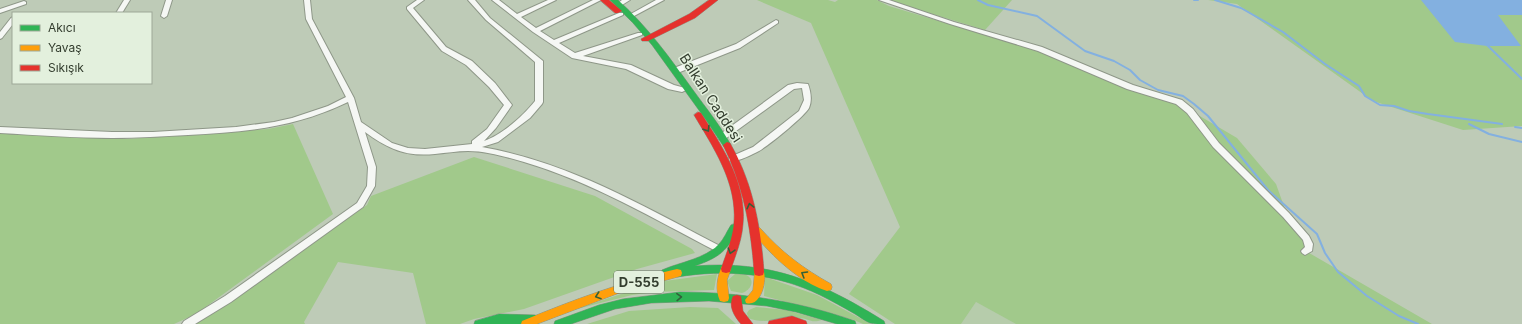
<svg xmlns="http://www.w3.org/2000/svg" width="1522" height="324" viewBox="0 0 1522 324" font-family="Inter,sans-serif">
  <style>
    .built { fill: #b6ccab }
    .green { fill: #a1c98b }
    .water { fill: #83b0e0 }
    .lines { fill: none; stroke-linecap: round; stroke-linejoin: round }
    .stream { stroke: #83b0e0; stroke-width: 2 }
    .street-casing { stroke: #8e9788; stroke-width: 2 }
    .fast-casing { stroke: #8e9788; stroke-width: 1 }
    .slow-casing { stroke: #8e9788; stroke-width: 1 }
    .jam-casing { stroke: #8e9788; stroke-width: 1 }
    .street { fill: #f5f7f4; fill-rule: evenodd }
    .fast { fill: #30b455; fill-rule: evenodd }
    .slow { fill: #ff9f0a; fill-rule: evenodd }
    .jam { fill: #e5322d; fill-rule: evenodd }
    .oneway { stroke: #32613a }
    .labels { text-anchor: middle; stroke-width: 3; stroke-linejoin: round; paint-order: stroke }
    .shield { fill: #e3f0dd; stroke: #687362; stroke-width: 1 }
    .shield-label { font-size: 13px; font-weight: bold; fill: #333d2e }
    .street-label { font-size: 14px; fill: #333d2e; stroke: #e3f0dd }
  </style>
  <rect width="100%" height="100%" fill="#becbb7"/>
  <!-- built -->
  <path class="built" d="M 976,302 L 1016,324 L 961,324 Z"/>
  <!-- green -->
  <g class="green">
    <path d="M 757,0 L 828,0 L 835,2 L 838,0 L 877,0 L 889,6 L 982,34 L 1041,50 L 1176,103 L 1187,111 L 1304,238 L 1307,246 L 1304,250 L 1432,324 L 1016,324 L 976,302 L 961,324 L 895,324 L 849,294 L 900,227 L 811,23 Z"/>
    <path d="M 886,0 L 1012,0 L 985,30 Z"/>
    <path d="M 1208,0 L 1522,0 L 1522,126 L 1463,130 L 1373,101 L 1237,4 Z"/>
    <path d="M 1193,112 L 1237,138 L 1276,184 L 1285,209 L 1220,145 Z"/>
    <path d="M 293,124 L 333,214 L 196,314 L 174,324 L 0,324 L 0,133 L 127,139 L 268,129 Z"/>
    <path d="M 474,157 L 595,196 L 692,249 L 695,253 L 637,269 L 524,309 L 474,319 L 460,324 L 426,324 L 413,273 L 338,262 L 304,322 L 305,324 L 195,324 L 367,205 L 371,196 Z"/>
    <path d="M 717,274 L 714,290 L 654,292 L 632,295 L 573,310 L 657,282 Z"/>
    <path d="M 735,274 C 739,274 745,274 748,276 C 756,282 749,291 742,293 L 731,291 L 727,281 Z"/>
    <path d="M 765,277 L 817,295 L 871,324 L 863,324 L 854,320 L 764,296 Z"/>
    <path d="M 690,307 L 718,308 L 736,324 L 587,324 L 629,311 Z"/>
    <path d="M 756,307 L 786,310 L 822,320 C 809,324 809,317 796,318 C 781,319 761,324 748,318 L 747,313 L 749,310 Z"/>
  </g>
  <!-- water -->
  <path class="water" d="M 1421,0 L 1522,0 L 1522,15 L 1498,15 L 1521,46 L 1487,46 L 1455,42 Z"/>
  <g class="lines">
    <!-- stream -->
    <g class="stream">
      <path d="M 978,0 L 988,5 L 1037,16 L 1085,51 L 1114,61 L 1130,70 L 1140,80 L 1158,90 L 1183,96 L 1194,104 L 1208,116 L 1268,190 L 1317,234 L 1325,253 L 1338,272 L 1367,296 L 1399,316 L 1418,324"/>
      <path d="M 1194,0 L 1198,0"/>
      <path d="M 1215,0 L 1241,8 L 1283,32 L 1325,64 L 1359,86 L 1365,96 L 1380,105 L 1394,106 L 1409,111 L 1428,114 L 1502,124"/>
      <path d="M 1487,45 L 1522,79"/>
      <path d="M 1469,124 L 1489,134 L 1522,142"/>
      <path d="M 1515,127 L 1522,128"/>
    </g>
    <!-- street casing -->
    <g class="street-casing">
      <g id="street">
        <path d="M 124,0 L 130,0 L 122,13 L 116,13 Z"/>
        <path d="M 166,0 L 172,0 L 167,16 L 164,18 L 161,16 Z"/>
        <path d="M 304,0 L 310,0 L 312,19 L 354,98 L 361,122 L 392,143 L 408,148 L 425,149 L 472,144 L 472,141 L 487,129 L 504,105 L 489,87 L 466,65 L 442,51 L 407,9 L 407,7 L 417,0 L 424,0 L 413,8 L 446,47 L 472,61 L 495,83 L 512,105 L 496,128 L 484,141 C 502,135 523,116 535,101 L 535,62 L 486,20 L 468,0 L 475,0 L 490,18 L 543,61 L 543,102 L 542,104 L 530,118 L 498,142 L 482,147 C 569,162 645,207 722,247 L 723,249 L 722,251 L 719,252 L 716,251 C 654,219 592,182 524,162 C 506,157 487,151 468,151 C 457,151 446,153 435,154 C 406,157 388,149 365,132 L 376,167 L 375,186 L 363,207 L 231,302 L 195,324 L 182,324 L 184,321 L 225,296 L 357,203 L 367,186 L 368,167 L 348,102 C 294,128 246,132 188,135 C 163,136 138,138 112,138 C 75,138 37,135 0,133 L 0,127 L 112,132 L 153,132 L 236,127 L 274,122 L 292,118 L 328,106 L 346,97 L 306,19 Z"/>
        <path d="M 492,0 L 499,0 L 517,14 L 548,0 L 556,0 L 521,17 L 536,28 L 593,0 L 601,0 L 540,31 L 554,40 L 619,13 L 623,13 L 623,15 L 559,43 L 575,53 L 638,33 L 642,33 L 642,35 L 583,56 L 631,65 L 674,85 L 685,88 L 686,90 L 682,92 L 668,89 L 626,69 L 572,58 L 533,32 Z"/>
        <path d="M 622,0 L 630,0 L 622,5 L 618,5 L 618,3 Z"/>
        <path d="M 656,0 L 664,0 L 634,16 L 632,17 L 629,15 Z"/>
        <path d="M 879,0 L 889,0 L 954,22 L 1042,47 L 1133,85 L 1182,100 L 1193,109 L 1219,143 L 1289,213 L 1309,236 L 1313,244 L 1312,251 L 1305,255 L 1302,253 L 1301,251 L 1305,247 L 1303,240 L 1283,217 L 1213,147 L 1187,113 L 1176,104 L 1127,89 L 1038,51 L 950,24 Z"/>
        <path d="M 24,1 L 26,2 L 26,4 L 0,13 L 0,9 Z"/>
        <path d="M 13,17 L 13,24 L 2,38 L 0,39 L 0,32 L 11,18 Z"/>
        <path d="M 776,20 L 778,21 L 778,23 L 740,48 L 680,72 L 674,72 L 673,70 L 674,68 L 736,44 Z"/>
        <path d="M 797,83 L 808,84 C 811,92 812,101 809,108 C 804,117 769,145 759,151 C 753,154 736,163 730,161 L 729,159 L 730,157 L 753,147 L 799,111 L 804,100 L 802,88 L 794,89 L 725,139 L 719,139 L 718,137 L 719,135 L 788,85 Z"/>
      </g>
    </g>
    <!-- fast casing -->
    <g class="fast-casing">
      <g id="fast">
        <path d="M 610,0 L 618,0 C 648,27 670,58 693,90 C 706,108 720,125 731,145 L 730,147 L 724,147 L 706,120 L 652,45 L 633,23 Z"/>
        <path d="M 734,224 L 737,225 L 739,228 C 727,251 720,257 695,266 C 771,260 821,282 884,321 L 885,324 C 881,324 874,324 870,323 C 865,321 860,317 855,314 C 843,307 832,301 820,295 C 775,273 726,269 677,277 L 673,275 L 666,277 L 662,276 L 661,273 L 662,270 C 680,262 705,259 719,244 C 724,239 727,231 731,225 Z"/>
        <path d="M 680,292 C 740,292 798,301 855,321 L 856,324 L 837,324 L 796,312 L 767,306 L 709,301 L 651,303 L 615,309 L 571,324 L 554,324 L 555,321 L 599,305 L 623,299 Z"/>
        <path d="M 499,314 L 535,315 L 539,317 L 540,320 L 537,324 L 474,324 L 475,321 Z"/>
      </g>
    </g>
    <!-- slow casing -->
    <g class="slow-casing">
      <g id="slow">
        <path d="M 757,227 L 760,228 C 781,252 804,269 831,284 L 832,287 L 831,290 L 827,291 C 799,282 772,256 754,234 L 752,231 L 754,228 Z"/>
        <path d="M 726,265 L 730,266 L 731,269 L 727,280 L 729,298 L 728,301 L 724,302 L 720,301 C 715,290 717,277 722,266 Z"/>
        <path d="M 759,268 L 763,269 C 768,279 761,308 746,303 L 745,300 L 753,290 L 755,269 Z"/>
        <path d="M 677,269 L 681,270 L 682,273 L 681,276 L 619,293 L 537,324 L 521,324 L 522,321 C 573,300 624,281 677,269 Z"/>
      </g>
    </g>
    <!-- jam casing -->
    <g class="jam-casing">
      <g id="jam">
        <path d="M 600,0 L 609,0 L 622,11 L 618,13 L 615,13 Z"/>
        <path d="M 709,0 L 718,0 L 695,18 L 648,41 L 642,41 L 641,39 L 689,14 Z"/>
        <path d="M 698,112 L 701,113 C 722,146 747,183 743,224 C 742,240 736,254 731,269 L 730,272 L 726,273 L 722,272 L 721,269 C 726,254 733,238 734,222 C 737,182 713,147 694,115 Z"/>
        <path d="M 727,142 L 730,143 C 753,183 761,227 764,272 L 763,275 L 759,276 L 755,275 L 754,272 C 751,227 743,185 723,145 Z"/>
        <path d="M 737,295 L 741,296 L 743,311 L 753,324 L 741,324 C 734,316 728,306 733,296 Z"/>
        <path d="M 792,316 L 806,321 L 807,324 L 768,324 L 769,321 Z"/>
      </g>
    </g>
    <!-- street -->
    <use href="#street" class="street"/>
    <!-- fast -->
    <use href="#fast" class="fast"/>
    <!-- slow -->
    <use href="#slow" class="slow"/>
    <!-- jam -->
    <use href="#jam" class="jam"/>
  </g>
  <!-- one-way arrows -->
  <defs><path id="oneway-chevron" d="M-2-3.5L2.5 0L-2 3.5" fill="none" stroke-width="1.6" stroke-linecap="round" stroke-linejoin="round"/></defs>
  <g class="oneway">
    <use href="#oneway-chevron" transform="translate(707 129) rotate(58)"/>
    <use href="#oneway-chevron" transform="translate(750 206) rotate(-104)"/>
    <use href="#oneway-chevron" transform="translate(731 251) rotate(107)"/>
    <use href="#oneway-chevron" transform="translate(804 274) rotate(-149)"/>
    <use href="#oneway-chevron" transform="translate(598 296) rotate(161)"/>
    <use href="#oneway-chevron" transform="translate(679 297) rotate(-2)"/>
  </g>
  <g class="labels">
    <!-- shield labels -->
    <rect class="shield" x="614" y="271" width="50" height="22" rx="3"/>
    <g class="shield-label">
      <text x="639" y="287">D-555</text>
    </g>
    <!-- street labels -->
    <g class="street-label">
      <text transform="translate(711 98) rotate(57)" y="5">Balkan Caddesi</text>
    </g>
  </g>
  <!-- legend -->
  <rect x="12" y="12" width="140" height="72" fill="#e3f0dd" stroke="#9da897"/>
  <rect x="20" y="25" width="20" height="6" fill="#30b455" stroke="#9da897"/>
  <text x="48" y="32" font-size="12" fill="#333d2e">Akıcı</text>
  <rect x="20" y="45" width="20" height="6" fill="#ff9f0a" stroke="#9da897"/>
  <text x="48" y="52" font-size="12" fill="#333d2e">Yavaş</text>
  <rect x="20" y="65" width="20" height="6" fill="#e5322d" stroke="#9da897"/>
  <text x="48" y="72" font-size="12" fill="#333d2e">Sıkışık</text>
</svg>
